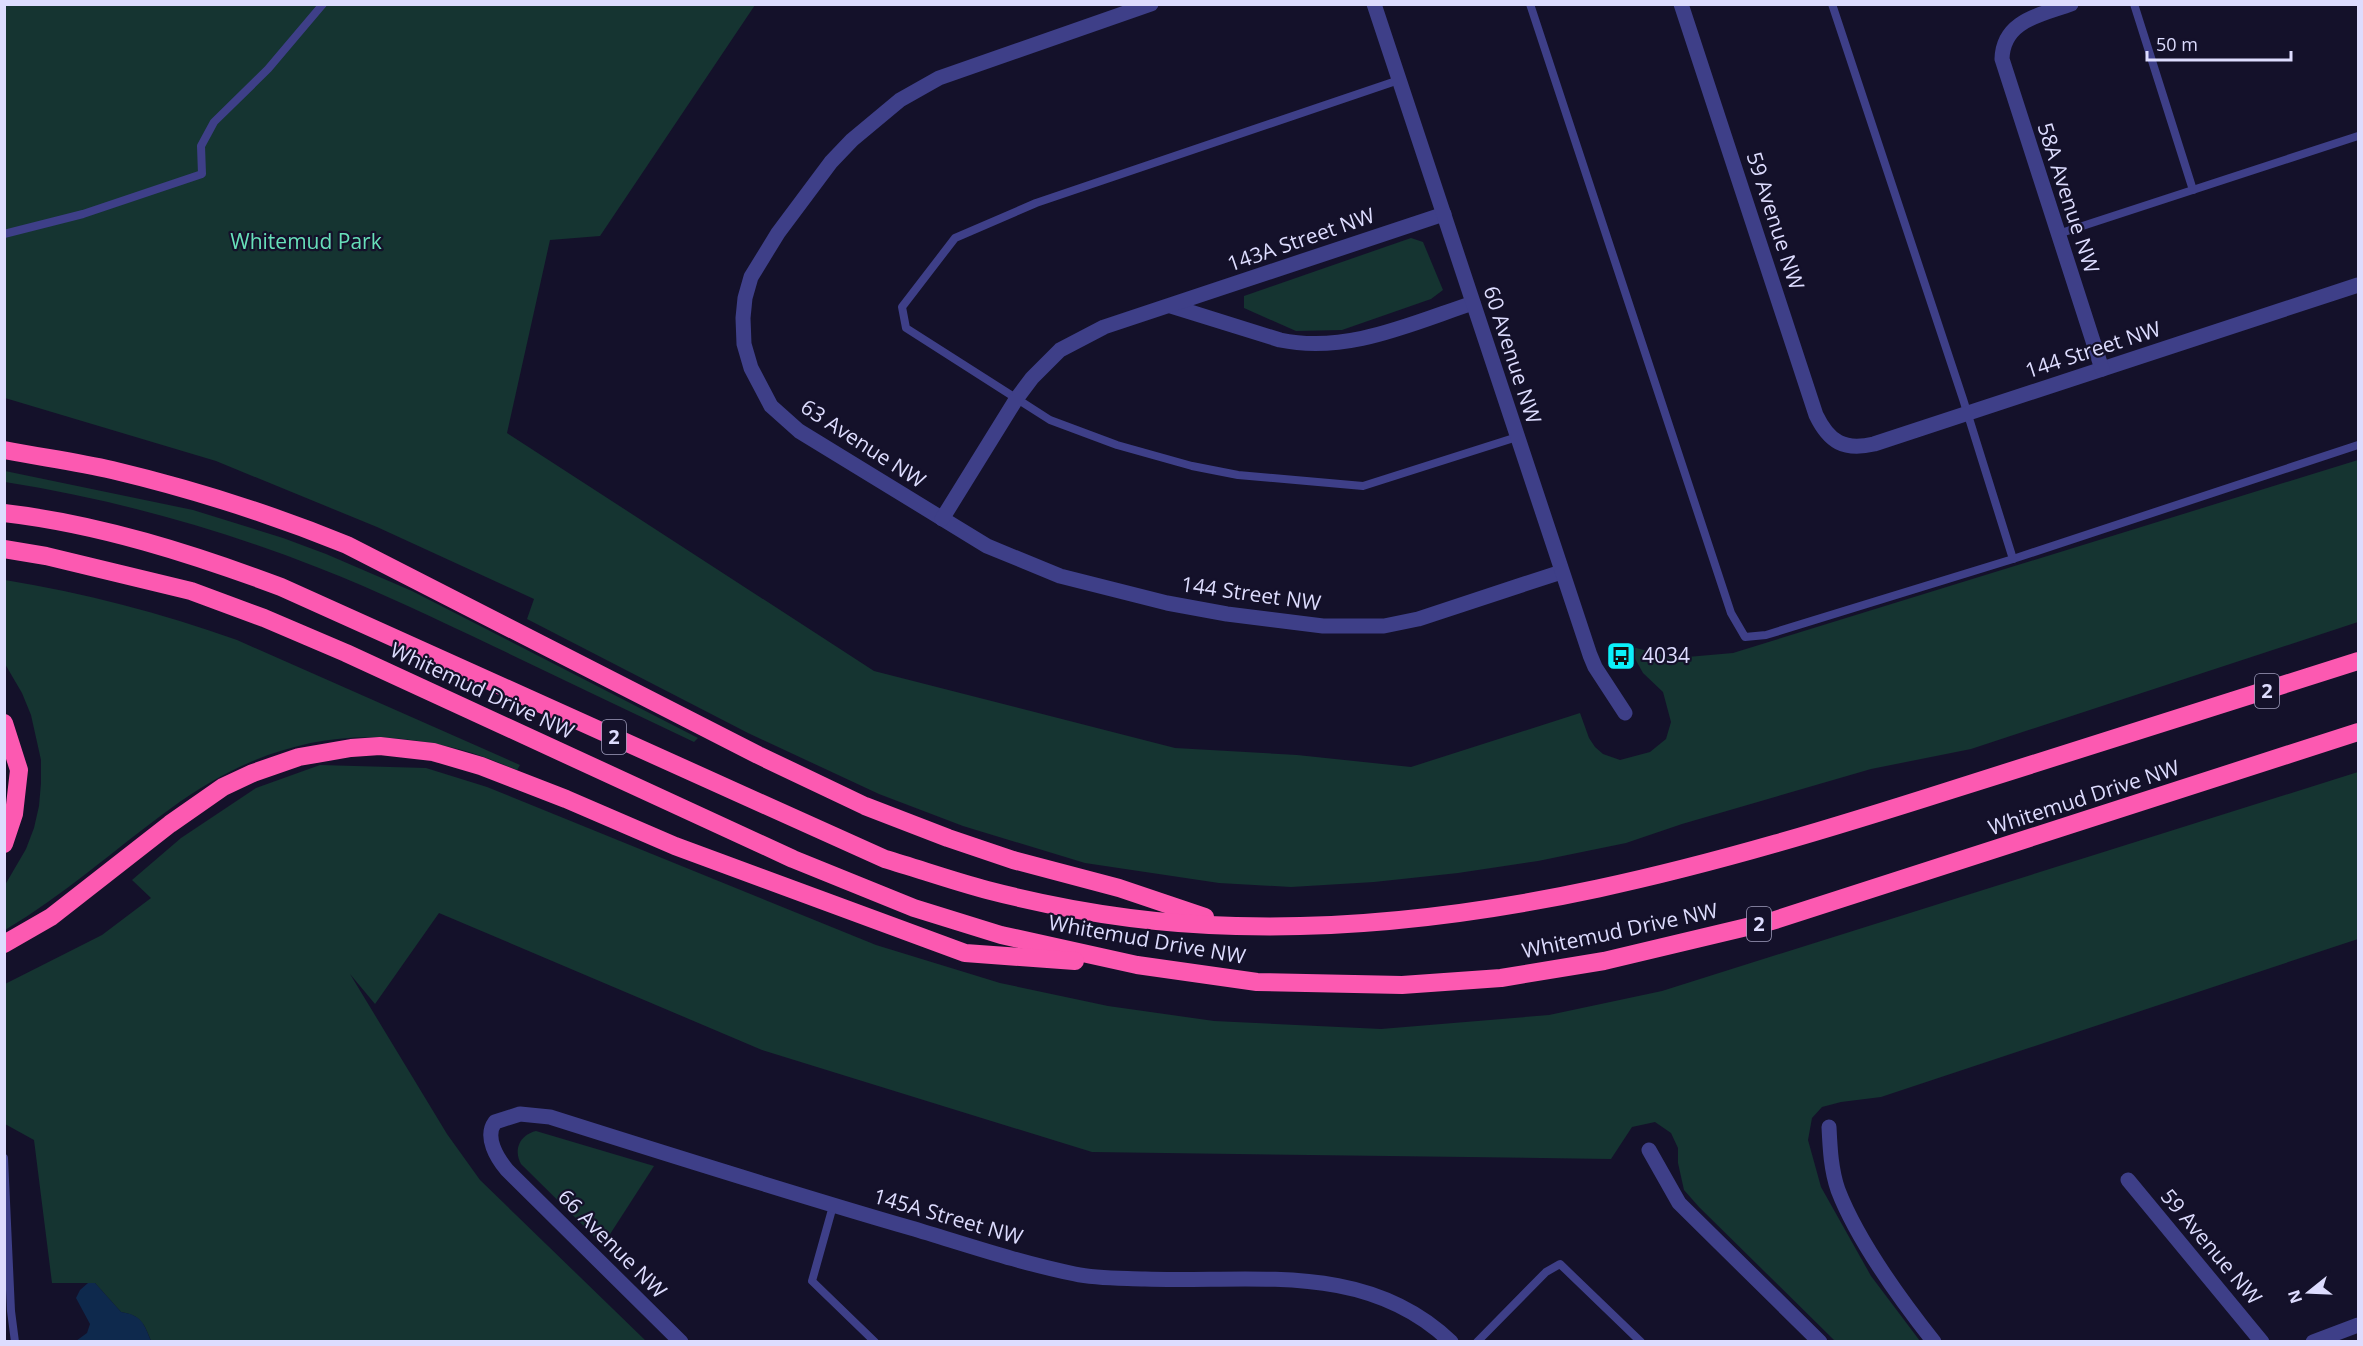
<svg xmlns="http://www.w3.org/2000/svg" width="2363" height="1346" viewBox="0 0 2363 1346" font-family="'Open Sans',sans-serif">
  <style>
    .green { fill: #153431 }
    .water { fill: #0e294d }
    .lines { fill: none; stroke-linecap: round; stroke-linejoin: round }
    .service { stroke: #3e3f88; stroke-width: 8 }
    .minor { stroke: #3e3f88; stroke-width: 15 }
    .tertiary { stroke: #3e3f88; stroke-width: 15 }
    .motorway { stroke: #fc59b1; stroke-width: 18 }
    .labels { text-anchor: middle; stroke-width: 4.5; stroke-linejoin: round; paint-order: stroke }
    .shield { fill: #14112a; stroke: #a19fbe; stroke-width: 1.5 }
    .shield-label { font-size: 20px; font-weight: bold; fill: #dddcfe }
    .street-label { font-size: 21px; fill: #dddcfe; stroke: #14112a }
    .park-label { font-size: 21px; fill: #67dfb9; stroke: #14112a }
    .poi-label { font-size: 21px; fill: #dddcfe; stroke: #14112a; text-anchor: start }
  </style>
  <rect width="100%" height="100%" fill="#14112a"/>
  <!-- green -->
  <g class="green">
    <path d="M 4,5 L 755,5 L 600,236 L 550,240 L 507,433 L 874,671 L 1175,748 L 1297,755 L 1411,767 L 1580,713 L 1589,738 L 1595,747 L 1603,754 L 1620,760 L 1650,752 L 1666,739 L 1671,722 L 1663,692 L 1643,673 L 1628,646 L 1676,658 L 1733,653 L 2358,460 L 2358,622 L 1971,749 L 1871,769 L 1682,824 L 1626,843 L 1538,861 L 1458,873 L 1374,882 L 1291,887 L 1219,883 L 1085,863 L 963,826 L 879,794 L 748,733 L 527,619 L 534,599 L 377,527 L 216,461 L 5,398 Z"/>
    <path d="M 1411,238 L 1423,242 L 1443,290 L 1431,299 L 1342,330 L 1296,331 L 1244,308 L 1244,296 Z"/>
    <path d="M 5,471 L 193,510 L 283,538 L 326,554 L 412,591 L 698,738 L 694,742 C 627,710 560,678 493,646 C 436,619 378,591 319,568 C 217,528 113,499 5,482 Z"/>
    <path d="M 5,580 C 84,593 161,613 237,640 L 520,765 L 517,770 C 499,763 481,755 462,750 C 352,721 261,742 170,809 C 115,849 64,895 5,930 L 5,885 L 26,849 L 34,828 L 39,806 L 41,783 L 41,760 L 31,715 L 22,693 L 5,664 Z"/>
    <path d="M 320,765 L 426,768 L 487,787 L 876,945 L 1000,983 L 1108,1006 L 1214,1021 L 1381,1029 L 1549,1015 L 1662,991 L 2358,772 L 2358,939 L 1881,1097 L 1841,1102 L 1822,1107 L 1812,1118 L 1808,1140 L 1821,1187 L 1871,1276 L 1920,1341 L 1835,1341 L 1699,1207 L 1684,1190 L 1678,1163 L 1678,1148 L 1671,1133 L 1655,1122 L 1632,1127 L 1611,1159 L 1092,1152 L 762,1050 L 439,913 L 375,1004 L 350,974 L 447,1134 L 480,1180 L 646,1341 L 151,1341 C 145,1325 141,1315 121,1312 L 95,1283 L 52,1283 L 34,1140 L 5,1124 L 5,984 L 102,935 L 151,898 L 132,880 L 181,838 L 256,788 Z"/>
    <path d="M 536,1131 L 654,1166 L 603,1245 L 521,1164 C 513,1149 520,1135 536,1131 Z"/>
  </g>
  <!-- water -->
  <path class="water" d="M 88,1283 L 95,1283 L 121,1312 C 142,1315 144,1324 151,1341 L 76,1341 L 87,1333 L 90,1324 L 76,1298 L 80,1290 Z"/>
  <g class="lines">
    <!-- service -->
    <g class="service">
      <path d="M 1530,4 L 1731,613 L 1745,637 L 1766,635 L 2013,559 L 2358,445"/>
      <path d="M 1832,4 L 1963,399 L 2013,559"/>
      <path d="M 2134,4 L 2193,190"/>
      <path d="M 1399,80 L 1036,203 L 955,238 L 902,307 L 906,328 L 1050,420 L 1117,445 L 1192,466 L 1238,475 L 1363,486 L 1517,437"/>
      <path d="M 4,234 L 83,214 L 202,174 L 201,146 L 214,122 L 268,69 L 323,4"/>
      <path d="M 2058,234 L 2358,136"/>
      <path d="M 4,1158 L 11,1311 L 15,1342"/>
      <path d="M 833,1206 L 812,1281 L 875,1342"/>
      <path d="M 1477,1342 L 1546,1272 L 1560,1264 L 1641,1342"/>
    </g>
    <!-- minor -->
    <g class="minor">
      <path d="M 1151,4 L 939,78 L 900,100 L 852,140 L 831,162 L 778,233 L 751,277 L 745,298 L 743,318 L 744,344 L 751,368 L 771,406 L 799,431 L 987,546 L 1060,576 L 1167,603 L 1227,614 L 1323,626 L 1384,626 L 1418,619 L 1561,572"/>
      <path d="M 1681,4 L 1816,415 C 1829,442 1844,451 1874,444 L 2358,285"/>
      <path d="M 2071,4 C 2041,15 2003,20 2002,59 L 2102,369"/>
      <path d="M 1171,306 L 1280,340 C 1347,354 1410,324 1473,303"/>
      <path d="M 942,519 L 1017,398 L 1032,378 L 1060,350 L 1104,327 L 1444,214"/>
      <path d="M 1829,1127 C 1830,1148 1831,1170 1838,1190 C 1858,1242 1900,1299 1934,1342"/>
      <path d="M 1649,1150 L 1679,1203 L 1820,1342"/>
      <path d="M 2128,1180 L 2262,1342"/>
      <path d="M 681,1342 L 507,1170 C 497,1158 484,1137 495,1122 L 520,1114 L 550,1117 C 670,1155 790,1193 911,1228 C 965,1244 1020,1263 1075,1274 C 1097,1279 1123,1278 1145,1279 C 1251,1283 1366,1260 1451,1342"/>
    </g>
    <!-- tertiary -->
    <g class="tertiary">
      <path d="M 1374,4 L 1590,655 L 1595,667 L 1625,713"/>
      <path d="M 2313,1342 L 2358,1325"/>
    </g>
    <!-- motorway -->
    <g class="motorway">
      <path d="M 4,450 C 40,457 77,462 112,470 C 192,489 271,514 347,545 L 758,755 L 865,806 L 948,838 L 1013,860 L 1119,888 L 1205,917"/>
      <path d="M 4,513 C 99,524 193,554 281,587 L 885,859 C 919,869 953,881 987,890 C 1068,911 1153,924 1236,926 C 1482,933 1719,864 1951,790 C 2087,747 2223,705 2358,661"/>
      <path d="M 4,549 L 46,556 L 191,591 L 264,618 L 346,653 L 793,859 L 914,908 L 1001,935 L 1137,965 L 1257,982 L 1402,985 L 1501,978 L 1604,961 L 1772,921 L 2358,732"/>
      <path d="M 4,723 L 19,770 L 14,814 L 4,844"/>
      <path d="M 4,944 L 51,917 L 170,824 L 223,787 L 253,773 L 299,757 L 351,748 L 380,746 L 433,752 L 481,766 L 566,799 L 675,846 L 965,953 L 1075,961"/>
    </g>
  </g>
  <!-- icons -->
  <defs>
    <g id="bus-square" transform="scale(1.5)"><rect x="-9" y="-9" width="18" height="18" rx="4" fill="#0cf1fa" stroke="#14112a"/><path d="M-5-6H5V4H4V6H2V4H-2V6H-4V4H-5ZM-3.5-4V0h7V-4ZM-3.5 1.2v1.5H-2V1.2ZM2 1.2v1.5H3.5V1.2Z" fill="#111"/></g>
  </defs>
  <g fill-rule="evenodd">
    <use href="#bus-square" x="1621" y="656"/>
  </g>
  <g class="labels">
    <!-- shield labels -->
    <g class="shield">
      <rect x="2255" y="674" width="24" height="34" rx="4.5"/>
      <rect x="602" y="720" width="24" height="34" rx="4.5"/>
      <rect x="1747" y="907" width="24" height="34" rx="4.5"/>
    </g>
    <g class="shield-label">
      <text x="2267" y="698">2</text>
      <text x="614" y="744">2</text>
      <text x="1759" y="931">2</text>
    </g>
    <!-- street labels -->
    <g class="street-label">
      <text transform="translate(2068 198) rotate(72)" y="7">58A Avenue NW</text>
      <text transform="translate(1775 221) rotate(72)" y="7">59 Avenue NW</text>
      <text transform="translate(1301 240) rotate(-19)" y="7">143A Street NW</text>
      <text transform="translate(2093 350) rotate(-18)" y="7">144 Street NW</text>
      <text transform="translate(1512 355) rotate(72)" y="7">60 Avenue NW</text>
      <text transform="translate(863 444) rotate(33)" y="7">63 Avenue NW</text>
      <text transform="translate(1251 594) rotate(8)" y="7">144 Street NW</text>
      <text transform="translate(482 691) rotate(25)" y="7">Whitemud Drive NW</text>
      <text transform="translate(2084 798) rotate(-18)" y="7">Whitemud Drive NW</text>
      <text transform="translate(1620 931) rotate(-12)" y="7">Whitemud Drive NW</text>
      <text transform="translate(1147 940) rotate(10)" y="7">Whitemud Drive NW</text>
      <text transform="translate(948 1217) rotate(16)" y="7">145A Street NW</text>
      <text transform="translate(612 1244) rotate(45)" y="7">66 Avenue NW</text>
      <text transform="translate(2211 1247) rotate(50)" y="7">59 Avenue NW</text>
    </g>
    <!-- park labels -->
    <g class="park-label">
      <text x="306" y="249">Whitemud Park</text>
    </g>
    <!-- poi labels -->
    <g class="poi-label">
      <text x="1642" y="663">4034</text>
    </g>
  </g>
  <!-- border -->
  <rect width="2363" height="1346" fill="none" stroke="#dddcfe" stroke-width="12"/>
  <!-- north arrow -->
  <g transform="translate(2309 1292) rotate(252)" stroke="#14112a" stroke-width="4.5" paint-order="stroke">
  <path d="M0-4.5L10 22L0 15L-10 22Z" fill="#dddcfe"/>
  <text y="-9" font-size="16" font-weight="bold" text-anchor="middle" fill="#dddcfe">N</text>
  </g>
  <!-- scale -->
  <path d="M2147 51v9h144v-9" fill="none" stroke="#dddcfe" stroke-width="3"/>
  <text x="2156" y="51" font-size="18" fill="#dddcfe" stroke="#14112a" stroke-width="4.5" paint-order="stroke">50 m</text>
</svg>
